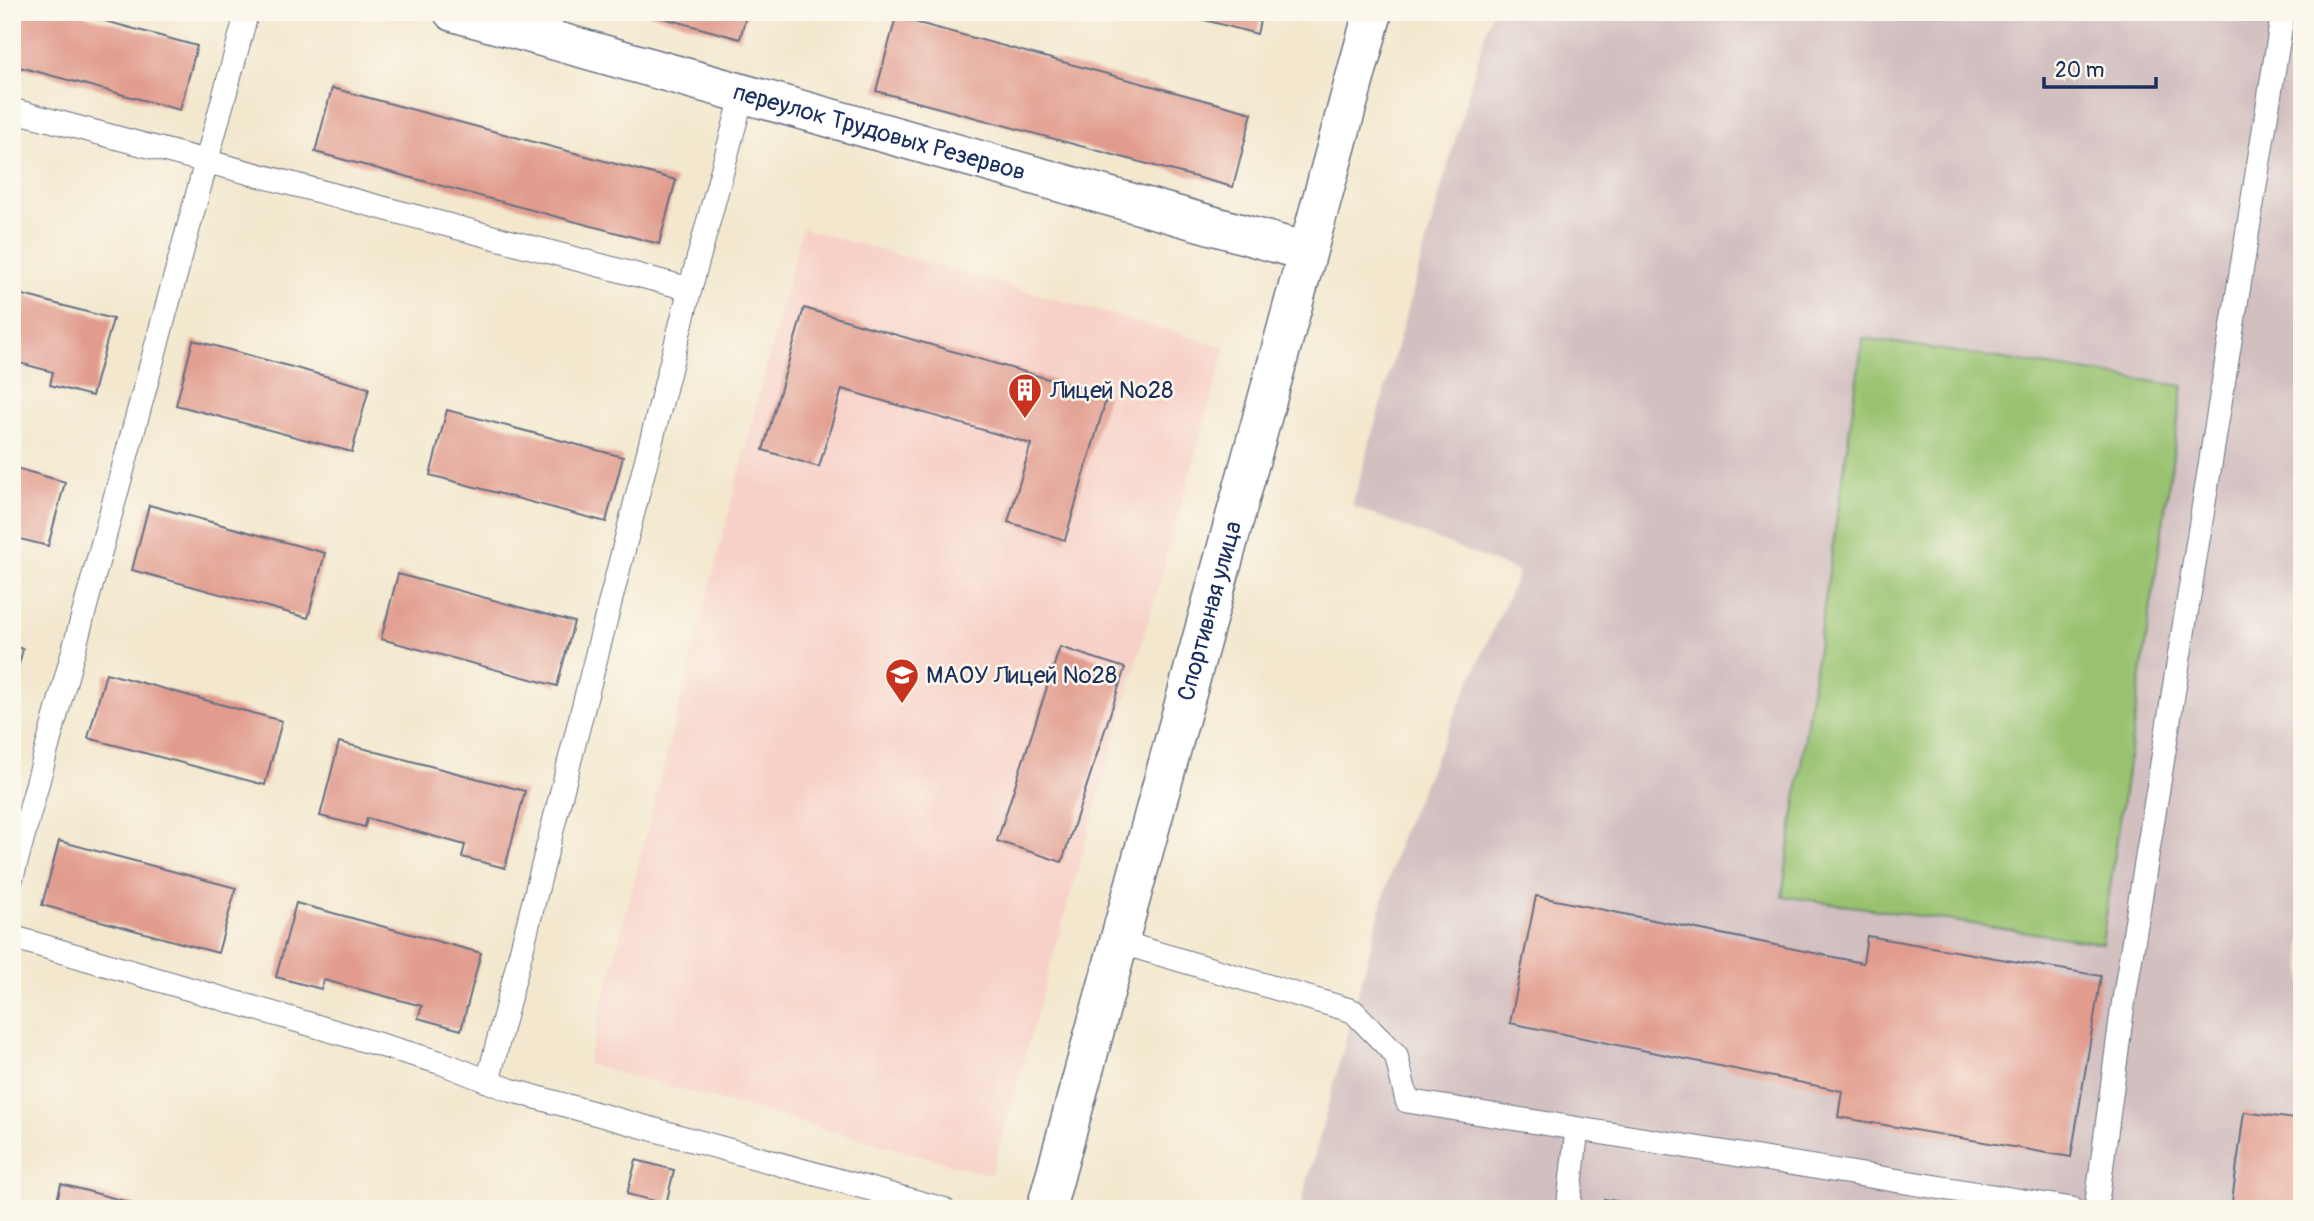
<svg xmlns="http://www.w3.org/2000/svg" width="2314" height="1221" viewBox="0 0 2314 1221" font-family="Pangolin,sans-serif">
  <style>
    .built { fill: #f7d1c8 }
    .industrial { fill: #d2bfc0 }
    .green { fill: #98c26f; stroke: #5a7866; stroke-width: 2 }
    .building { fill: #e19c8e }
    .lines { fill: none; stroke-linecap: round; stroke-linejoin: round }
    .service-casing { stroke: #677085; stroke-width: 25 }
    .minor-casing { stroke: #677085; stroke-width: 41 }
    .tertiary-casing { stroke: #677085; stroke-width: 41 }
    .service { stroke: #fff; stroke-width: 23 }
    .minor { stroke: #fff; stroke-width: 38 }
    .tertiary { stroke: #fff; stroke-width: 38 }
    .labels { text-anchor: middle; stroke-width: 5; stroke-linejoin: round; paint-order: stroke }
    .street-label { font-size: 24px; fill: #1b2f5e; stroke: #fbf7ec }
    .poi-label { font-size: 24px; fill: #1b2f5e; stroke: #fbf7ec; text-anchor: start }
  </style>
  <rect width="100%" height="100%" fill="#fbf7ec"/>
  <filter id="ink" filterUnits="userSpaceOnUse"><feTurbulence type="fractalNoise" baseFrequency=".0143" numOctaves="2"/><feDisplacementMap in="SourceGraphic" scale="14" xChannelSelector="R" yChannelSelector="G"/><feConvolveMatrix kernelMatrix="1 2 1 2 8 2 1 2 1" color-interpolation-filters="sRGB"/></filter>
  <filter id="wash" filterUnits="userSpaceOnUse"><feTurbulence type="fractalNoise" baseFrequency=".00686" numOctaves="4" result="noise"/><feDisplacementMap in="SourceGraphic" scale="28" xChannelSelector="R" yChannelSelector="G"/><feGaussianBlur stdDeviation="1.57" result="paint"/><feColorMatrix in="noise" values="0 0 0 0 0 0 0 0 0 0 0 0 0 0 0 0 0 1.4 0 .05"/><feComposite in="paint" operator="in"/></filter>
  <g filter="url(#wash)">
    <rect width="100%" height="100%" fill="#f3e8ce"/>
    <!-- built -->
    <path class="built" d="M 802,228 L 1226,347 L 991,1175 L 587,1064 Z"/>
    <!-- industrial -->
    <path class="industrial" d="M 1491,12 L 2302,12 L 2302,1209 L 1300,1209 L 1400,837 L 1519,572 L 1352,506 Z"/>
    <!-- green -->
    <path class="green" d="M 1863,338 L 2183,386 L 2102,943 L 1782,896 Z"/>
    <g id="blocks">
      <!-- building -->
      <g class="building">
        <path d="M 12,12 L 72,12 L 197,46 L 180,110 L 12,65 Z"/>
        <path d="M 642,12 L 747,12 L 740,39 Z"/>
        <path d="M 1191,12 L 1262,12 L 1257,34 L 1190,16 Z"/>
        <path d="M 896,17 L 1252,113 L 1233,187 L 876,91 Z"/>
        <path d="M 332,88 L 676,180 L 659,244 L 315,152 Z"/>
        <path d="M 12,292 L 113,319 L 92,396 L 50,385 L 53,372 L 12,361 Z"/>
        <path d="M 804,308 L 1107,396 L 1065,540 L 1008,522 L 1031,444 L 842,389 L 819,467 L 763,450 Z"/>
        <path d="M 193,340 L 369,388 L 352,452 L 176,405 Z"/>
        <path d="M 447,410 L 623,457 L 606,522 L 430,475 Z"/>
        <path d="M 12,467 L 65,482 L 48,546 L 12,537 Z"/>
        <path d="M 149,505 L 325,553 L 308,618 L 132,570 Z"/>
        <path d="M 398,574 L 574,622 L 557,686 L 381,639 Z"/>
        <path d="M 12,646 L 23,649 L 13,687 L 12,687 Z"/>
        <path d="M 1060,647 L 1125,668 L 1062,862 L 997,841 Z"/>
        <path d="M 106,673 L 282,721 L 265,785 L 88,738 Z"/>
        <path d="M 339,742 L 525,791 L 505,868 L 462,857 L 465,845 L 367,818 L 365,827 L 320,816 Z"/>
        <path d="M 59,841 L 236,888 L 218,953 L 42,905 Z"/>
        <path d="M 1536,896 L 1863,963 L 1867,936 L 2101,976 L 2071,1157 L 1838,1117 L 1842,1091 L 1510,1023 Z"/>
        <path d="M 296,903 L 481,953 L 461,1030 L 418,1018 L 422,1006 L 324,980 L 321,989 L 276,977 Z"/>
        <path d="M 2244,1112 L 2302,1120 L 2302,1209 L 2231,1209 Z"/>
        <path d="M 636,1160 L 674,1170 L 666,1204 L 627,1194 Z"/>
        <path d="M 61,1184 L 132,1203 L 130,1209 L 55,1209 Z"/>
        <path d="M 1604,1199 L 1652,1207 L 1652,1209 L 1602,1209 Z"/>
      </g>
    </g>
  </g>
  <g filter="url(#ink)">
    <use href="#blocks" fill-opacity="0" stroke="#677085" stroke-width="2"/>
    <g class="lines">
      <!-- service casing -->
      <g class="service-casing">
        <g id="service">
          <path d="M 12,110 L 690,289"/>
          <path d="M 12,877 L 247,12"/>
          <path d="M 12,937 L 442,1063 L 510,1090 L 943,1209"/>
          <path d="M 1119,942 L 1353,1011 L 1396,1055 L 1407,1101 L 2072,1209"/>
          <path d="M 488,1081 L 690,289 L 743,94"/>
          <path d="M 1568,1209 L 1577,1129"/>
          <path d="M 2096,1209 L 2122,1012 L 2283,12"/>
        </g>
      </g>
      <!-- minor casing -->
      <g class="minor-casing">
        <g id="minor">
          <path id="s1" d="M 453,12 L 1307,252"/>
        </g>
      </g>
      <!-- tertiary casing -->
      <g class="tertiary-casing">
        <g id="tertiary">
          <path id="s2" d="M 1046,1209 L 1373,12"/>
        </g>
      </g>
      <!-- service -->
      <use href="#service" class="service"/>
      <!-- minor -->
      <use href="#minor" class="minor"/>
      <!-- tertiary -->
      <use href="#tertiary" class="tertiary"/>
    </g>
  </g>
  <!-- icons -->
  <defs>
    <g id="building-pin" transform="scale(1.75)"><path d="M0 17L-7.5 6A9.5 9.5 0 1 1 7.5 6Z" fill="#c8321e" stroke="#fbf7ec"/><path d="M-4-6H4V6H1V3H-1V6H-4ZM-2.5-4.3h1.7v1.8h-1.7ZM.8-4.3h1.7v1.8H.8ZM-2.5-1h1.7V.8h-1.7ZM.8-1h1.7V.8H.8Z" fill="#fff"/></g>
    <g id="school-pin" transform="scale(1.75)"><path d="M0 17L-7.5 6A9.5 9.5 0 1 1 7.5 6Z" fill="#c8321e" stroke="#fbf7ec"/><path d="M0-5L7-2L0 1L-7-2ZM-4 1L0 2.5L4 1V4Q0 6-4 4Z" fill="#fff"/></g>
  </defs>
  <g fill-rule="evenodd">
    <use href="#building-pin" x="1025" y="390"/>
    <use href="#school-pin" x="902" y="675"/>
  </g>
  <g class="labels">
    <!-- street labels -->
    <g class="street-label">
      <text dy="8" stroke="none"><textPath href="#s1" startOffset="443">переулок Трудовых Резервов</textPath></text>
      <text dy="8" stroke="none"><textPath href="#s2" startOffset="620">Спортивная улица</textPath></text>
    </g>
    <!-- poi labels -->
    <g class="poi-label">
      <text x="1050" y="398">Лицей №28</text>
      <text x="926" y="683">МАОУ Лицей №28</text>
    </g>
  </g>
  <!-- margin -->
  <rect width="2314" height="1221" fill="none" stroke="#fbf7ec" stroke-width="42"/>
  <!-- scale -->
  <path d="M2044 77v10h112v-10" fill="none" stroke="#1b2f5e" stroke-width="3.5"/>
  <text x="2055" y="77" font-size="21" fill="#1b2f5e" stroke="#fbf7ec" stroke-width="5" paint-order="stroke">20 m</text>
</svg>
